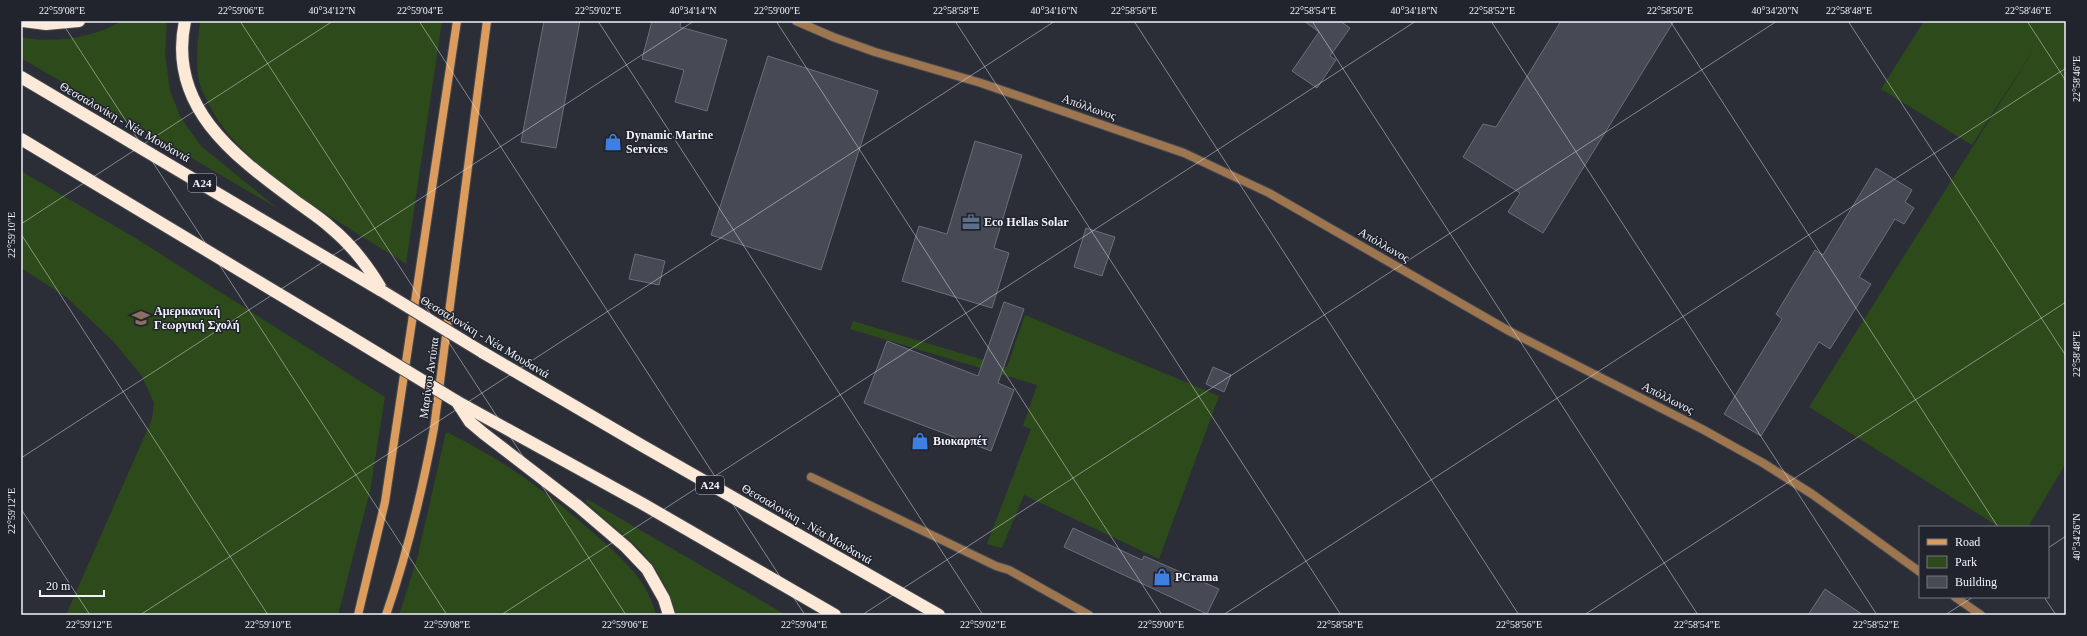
<svg xmlns="http://www.w3.org/2000/svg" width="2087" height="636" viewBox="0 0 2087 636" font-family="Georgia,serif">
  <style>
    .green { fill: #2d4a1b }
    .building { fill: #474a54; stroke: #6b6f7a }
    .lines { fill: none; stroke-linecap: round; stroke-linejoin: round }
    .street-casing { stroke: #474a52; stroke-width: 10 }
    .secondary-casing { stroke: #474a52; stroke-width: 10 }
    .highway-casing { stroke: #474a52; stroke-width: 14 }
    .street { stroke: #9d754f; stroke-width: 8 }
    .secondary { stroke: #db9c5d; stroke-width: 8 }
    .highway { stroke: #fde9d8; stroke-width: 12 }
    .highway-bridge-casing { stroke: #474a52; stroke-width: 14; stroke-linecap: butt }
    .highway-bridge { stroke: #fde9d8; stroke-width: 12 }
    .ticks { fill: none; stroke: #f1f3f9; stroke-width: 1; stroke-opacity: 0.45 }
    .labels { text-anchor: middle; stroke-width: 3; stroke-linejoin: round; paint-order: stroke }
    .shield { fill: #21242d; stroke: #b3b5bc; stroke-width: 1 }
    .shield-label { font-size: 11px; font-weight: bold; fill: #f1f3f9 }
    .street-label { font-size: 12px; fill: #f1f3f9; stroke: #21242d }
    .poi-label { font-size: 12px; font-weight: bold; fill: #f1f3f9; stroke: #21242d; text-anchor: start }
    .neatline { fill: none; stroke: #f1f3f9; stroke-width: 1.5 }
    .ticks-label { font-size: 10px; text-anchor: middle; fill: #f1f3f9 }
  </style>
  <rect width="100%" height="100%" fill="#2b2e37"/>
  <!-- green -->
  <g class="green">
    <path d="M 122,21 L 167,21 L 165,54 L 170,91 L 181,118 L 201,146 L 277,208 L 21,58 L 21,37 C 54,44 92,38 122,21 Z"/>
    <path d="M 200,21 L 442,21 L 406,264 C 343,222 240,171 207,101 C 205,95 200,88 199,81 C 195,62 198,41 200,21 Z"/>
    <path d="M 1924,21 L 2066,21 L 2066,463 L 2028,527 L 1999,527 L 1809,407 L 2036,46 L 1972,145 L 1881,89 Z"/>
    <path d="M 21,171 L 137,239 L 385,397 L 370,491 L 338,615 L 66,615 L 152,419 L 154,403 L 142,376 L 112,340 L 66,297 L 21,268 Z"/>
    <path d="M 1025,315 L 1219,396 L 1159,559 L 1024,495 L 1002,548 L 987,544 L 1031,429 L 1023,426 L 1037,385 L 850,329 L 853,321 L 1007,367 Z"/>
    <path d="M 446,432 C 502,459 543,489 590,530 C 616,553 648,578 656,615 L 399,615 L 417,559 Z"/>
    <path d="M 587,499 L 786,615 L 676,615 C 659,555 629,542 586,502 Z"/>
  </g>
  <!-- building -->
  <g class="building">
    <path d="M 544,21 L 580,21 L 556,148 L 521,142 Z"/>
    <path d="M 652,21 L 681,21 L 680,27 L 727,40 L 707,111 L 675,102 L 684,70 L 642,59 Z"/>
    <path d="M 1304,21 L 1340,21 L 1350,28 L 1330,56 L 1336,60 L 1317,88 L 1292,71 L 1319,32 Z"/>
    <path d="M 1561,21 L 1674,21 L 1543,233 L 1508,212 L 1520,193 L 1463,157 L 1483,124 L 1496,127 Z"/>
    <path d="M 768,56 L 878,91 L 821,270 L 711,235 Z"/>
    <path d="M 975,141 L 1022,155 L 994,248 L 1009,253 L 992,308 L 902,281 L 919,226 L 947,234 Z"/>
    <path d="M 1876,168 L 1912,190 L 1905,202 L 1914,208 L 1904,224 L 1895,219 L 1859,277 L 1871,284 L 1830,349 L 1819,342 L 1761,436 L 1724,414 L 1782,319 L 1776,314 L 1815,250 L 1823,255 Z"/>
    <path d="M 1086,228 L 1115,237 L 1102,276 L 1074,267 Z"/>
    <path d="M 635,254 L 665,261 L 659,285 L 629,279 Z"/>
    <path d="M 1004,302 L 1024,309 L 998,383 L 1014,390 L 991,451 L 864,403 L 887,341 L 978,376 Z"/>
    <path d="M 1213,367 L 1231,375 L 1224,392 L 1206,384 Z"/>
    <path d="M 1073,528 L 1142,560 L 1144,556 L 1219,589 L 1207,614 L 1064,547 Z"/>
    <path d="M 1825,589 L 1863,615 L 1808,615 Z"/>
  </g>
  <g class="lines">
    <!-- street casing -->
    <g class="street-casing">
      <g id="street">
        <path d="M 796,21 L 833,37 L 875,52 L 981,83 L 1184,153 L 1269,193 L 1509,331 L 1702,429 L 1763,463 L 1812,494 L 1920,572"/>
        <path d="M 811,477 L 996,566 L 1009,570 L 1089,615"/>
        <path d="M 1955,597 L 1981,615"/>
      </g>
    </g>
    <!-- secondary casing -->
    <g class="secondary-casing">
      <g id="secondary">
        <path d="M 358,615 L 385,502 L 457,21"/>
        <path d="M 386,615 C 407,554 422,492 434,428 L 487,21"/>
      </g>
    </g>
    <!-- highway casing -->
    <g class="highway-casing">
      <g id="highway">
        <path d="M 23,21 L 46,24 L 79,21"/>
        <path d="M 185,21 C 167,106 233,155 294,200 C 306,209 319,217 330,227 C 352,245 368,266 382,290"/>
        <path d="M 21,77 L 382,291"/>
        <path d="M 21,139 L 349,336"/>
        <path d="M 482,352 L 641,445 L 939,615"/>
        <path d="M 456,401 L 643,504 L 835,615"/>
        <path d="M 457,402 L 470,422 L 483,433 L 578,506 L 626,547 L 647,569 L 664,599 L 669,615"/>
      </g>
    </g>
    <!-- street -->
    <use href="#street" class="street"/>
    <!-- secondary -->
    <use href="#secondary" class="secondary"/>
    <!-- highway -->
    <use href="#highway" class="highway"/>
    <!-- highway-bridge casing -->
    <g class="highway-bridge-casing">
      <g id="highway-bridge">
        <path d="M 382,291 L 482,352"/>
        <path d="M 349,336 L 456,401"/>
      </g>
    </g>
    <!-- highway-bridge -->
    <use href="#highway-bridge" class="highway-bridge"/>
  </g>
  <!-- ticks -->
  <path class="ticks" d="M 61,21 L 447,615M 240,21 L 626,615M 419,21 L 805,615M 598,21 L 983,615M 776,21 L 1162,615M 955,21 L 1341,615M 1134,21 L 1519,615M 1312,21 L 1698,615M 1491,21 L 1877,615M 1670,21 L 1998,527M 1848,21 L 2066,356M 2027,21 L 2066,81M 21,224 L 333,21M 21,234 L 268,615M 21,458 L 694,21M 21,509 L 90,615M 2048,548 L 2066,536M 2044,597 L 2056,615M 140,615 L 1055,21M 501,615 L 1416,21M 862,615 L 1777,21M 1223,615 L 2066,68M 1584,615 L 2066,302M 1945,615 L 1973,597"/>
  <!-- icons -->
  <defs>
    <g id="shop-bare" transform="scale(1.38)"><path d="M-5-2.5h2.3a2.7 3.5 0 0 1 5.4 0H5L5.5 6h-11ZM-1.5-2.5h3a1.5 2.3 0 0 0-3 0Z" fill="#3f7fe0" stroke="#21242d" stroke-width="2.5" paint-order="stroke"/></g>
    <g id="office-bare" transform="scale(1.38)"><path d="M-6-3h4V-5.5h4V-3h4V5H-6ZM-1-4.5V-3h2v-1.5ZM-6 0V1H6V0Z" fill="#5c6f8a" stroke="#21242d" stroke-width="2.5" paint-order="stroke"/></g>
    <g id="university-bare" transform="scale(1.38)"><path d="M0-5L7-2L0 1L-7-2ZM-4 1L0 2.5L4 1V4Q0 6-4 4Z" fill="#8d6e63" stroke="#21242d" stroke-width="2.5" paint-order="stroke"/></g>
  </defs>
  <g fill-rule="evenodd">
    <use href="#shop-bare" x="613" y="142"/>
    <use href="#office-bare" x="971" y="222"/>
    <use href="#university-bare" x="141" y="318"/>
    <use href="#shop-bare" x="920" y="441"/>
    <use href="#shop-bare" x="1162" y="577"/>
  </g>
  <g class="labels">
    <!-- shield labels -->
    <g class="shield">
      <rect x="188" y="174" width="28" height="18" rx="3"/>
      <rect x="696" y="476" width="28" height="18" rx="3"/>
    </g>
    <g class="shield-label">
      <text x="202" y="187">Α24</text>
      <text x="710" y="489">Α24</text>
    </g>
    <!-- street labels -->
    <g class="street-label">
      <text transform="translate(1089 107) rotate(19)" y="4">Απόλλωνος</text>
      <text transform="translate(125 122) rotate(30)" y="4">Θεσσαλονίκη - Νέα Μουδανιά</text>
      <text transform="translate(1384 245) rotate(30)" y="4">Απόλλωνος</text>
      <text transform="translate(485 337) rotate(31)" y="4">Θεσσαλονίκη - Νέα Μουδανιά</text>
      <text transform="translate(429 378) rotate(-82)" y="4">Μαρίνου Αντύπα</text>
      <text transform="translate(1668 398) rotate(27)" y="4">Απόλλωνος</text>
      <text transform="translate(807 524) rotate(30)" y="4">Θεσσαλονίκη - Νέα Μουδανιά</text>
    </g>
    <!-- poi labels -->
    <g class="poi-label">
      <text x="626" y="139">Dynamic Marine<tspan x="626" dy="14">Services</tspan></text>
      <text x="984" y="226">Eco Hellas Solar</text>
      <text x="154" y="315">Αμερικανική<tspan x="154" dy="14">Γεωργική Σχολή</tspan></text>
      <text x="933" y="445">Βιοκαρπέτ</text>
      <text x="1175" y="581">PCrama</text>
    </g>
  </g>
  <!-- border -->
  <rect width="2087" height="636" fill="none" stroke="#21242d" stroke-width="44"/>
  <!-- legend -->
  <rect x="1919" y="526" width="130" height="72" fill="#21242d" stroke="#74777f"/>
  <rect x="1927" y="539" width="20" height="6" fill="#db9c5d" stroke="#74777f"/>
  <text x="1955" y="546" font-size="12" fill="#f1f3f9">Road</text>
  <rect x="1927" y="556" width="20" height="12" fill="#2d4a1b" stroke="#74777f"/>
  <text x="1955" y="566" font-size="12" fill="#f1f3f9">Park</text>
  <rect x="1927" y="576" width="20" height="12" fill="#474a54" stroke="#74777f"/>
  <text x="1955" y="586" font-size="12" fill="#f1f3f9">Building</text>
  <!-- scale -->
  <path d="M40 590v6h64v-6" fill="none" stroke="#f1f3f9" stroke-width="2"/>
  <text x="46" y="590" font-size="12" fill="#f1f3f9" stroke="#21242d" stroke-width="3" paint-order="stroke">20 m</text>
  <rect x="22" y="22" width="2043" height="592" class="neatline"/>
  <g class="ticks-label">
    <text x="62" y="14">22°59'08"E</text>
    <text x="241" y="14">22°59'06"E</text>
    <text x="332" y="14">40°34'12"N</text>
    <text x="420" y="14">22°59'04"E</text>
    <text x="598" y="14">22°59'02"E</text>
    <text x="693" y="14">40°34'14"N</text>
    <text x="777" y="14">22°59'00"E</text>
    <text x="956" y="14">22°58'58"E</text>
    <text x="1054" y="14">40°34'16"N</text>
    <text x="1134" y="14">22°58'56"E</text>
    <text x="1313" y="14">22°58'54"E</text>
    <text x="1414" y="14">40°34'18"N</text>
    <text x="1492" y="14">22°58'52"E</text>
    <text x="1670" y="14">22°58'50"E</text>
    <text x="1775" y="14">40°34'20"N</text>
    <text x="1849" y="14">22°58'48"E</text>
    <text x="2028" y="14">22°58'46"E</text>
    <text transform="translate(2076 79) rotate(-90)" y="4">22°58'46"E</text>
    <text transform="translate(11 235) rotate(-90)" y="4">22°59'10"E</text>
    <text transform="translate(2076 354) rotate(-90)" y="4">22°58'48"E</text>
    <text transform="translate(11 511) rotate(-90)" y="4">22°59'12"E</text>
    <text transform="translate(2076 537) rotate(-90)" y="4">40°34'26"N</text>
    <text x="89" y="628">22°59'12"E</text>
    <text x="268" y="628">22°59'10"E</text>
    <text x="447" y="628">22°59'08"E</text>
    <text x="625" y="628">22°59'06"E</text>
    <text x="804" y="628">22°59'04"E</text>
    <text x="983" y="628">22°59'02"E</text>
    <text x="1161" y="628">22°59'00"E</text>
    <text x="1340" y="628">22°58'58"E</text>
    <text x="1519" y="628">22°58'56"E</text>
    <text x="1697" y="628">22°58'54"E</text>
    <text x="1876" y="628">22°58'52"E</text>
  </g>
</svg>
